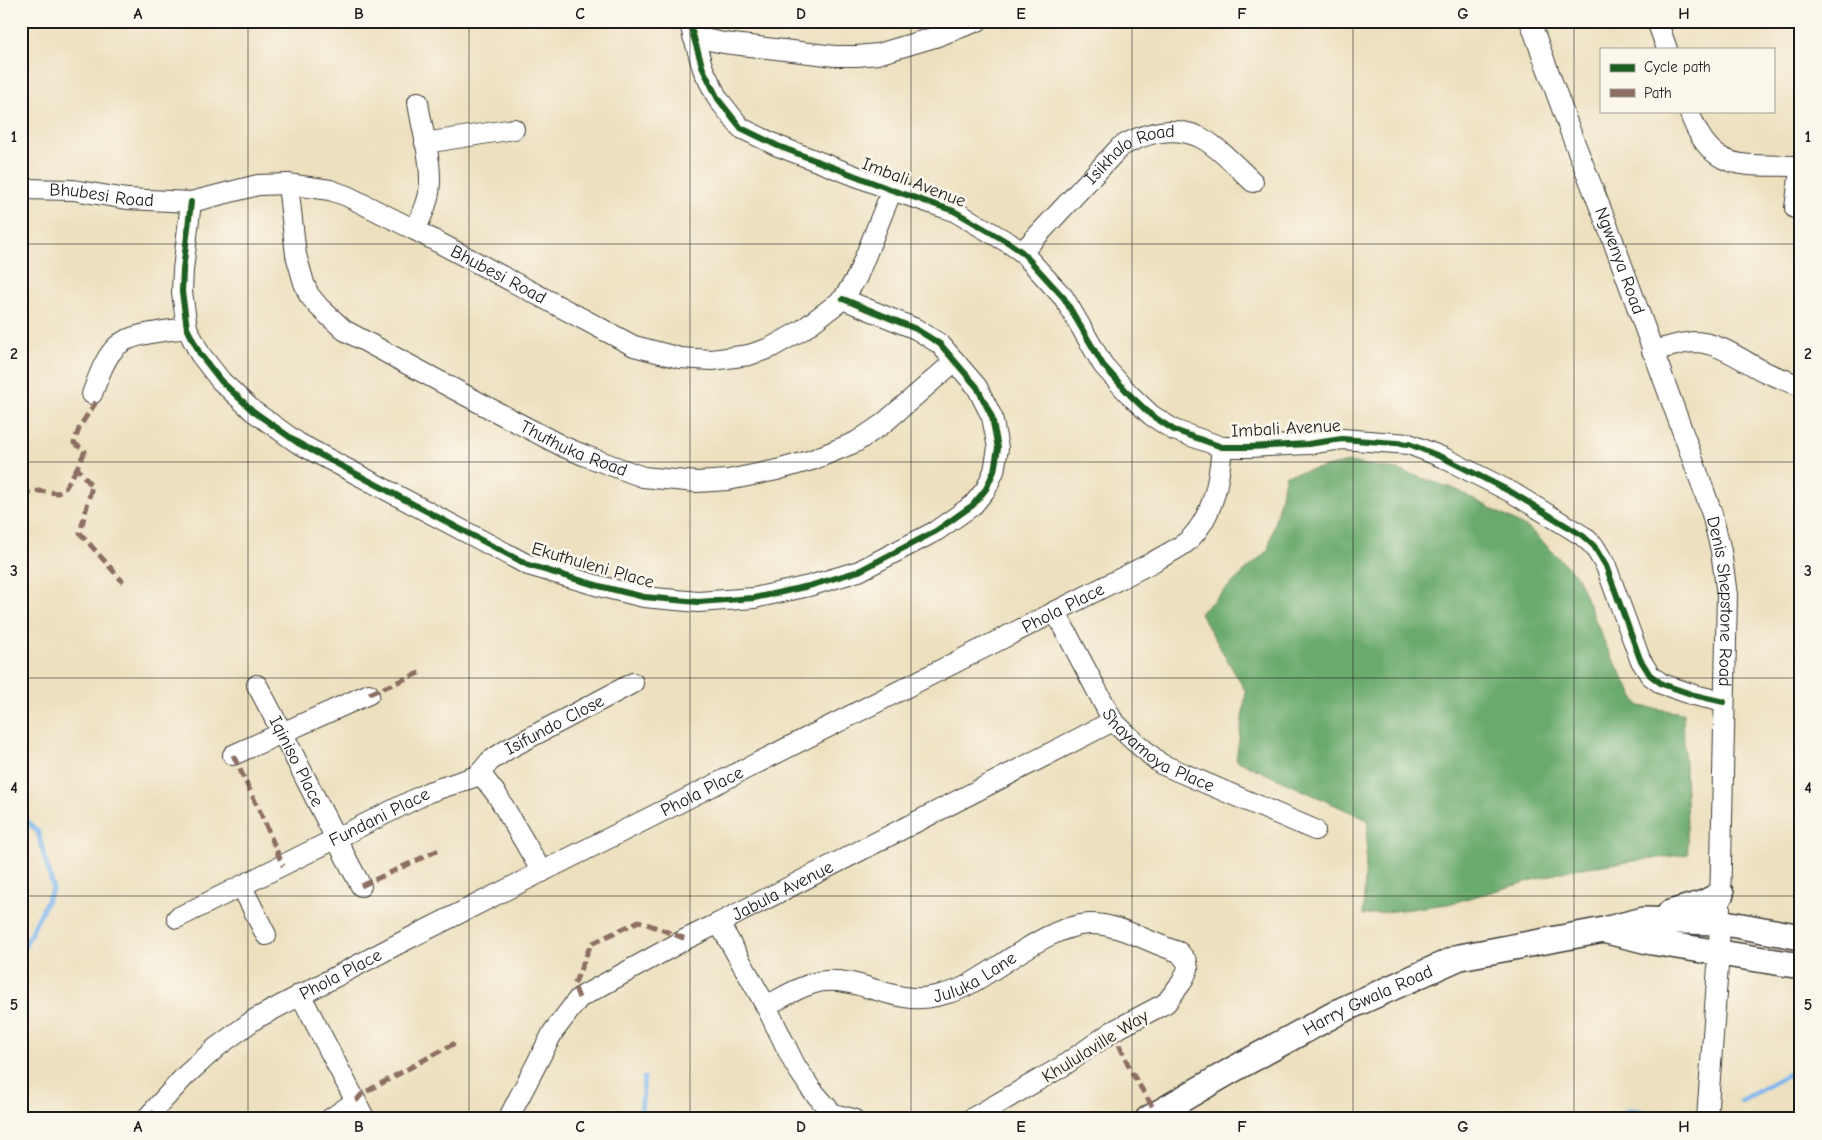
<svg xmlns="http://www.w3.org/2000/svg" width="1822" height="1140" viewBox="0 0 1822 1140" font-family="'Comic Neue',sans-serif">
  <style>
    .forest { fill: #6aaa6d; stroke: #436344 }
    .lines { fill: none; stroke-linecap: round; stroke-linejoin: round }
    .stream { stroke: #7db6ed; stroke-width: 5 }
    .minor-casing { stroke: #3b3934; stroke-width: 22 }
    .major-casing { stroke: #3b3934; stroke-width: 28 }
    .minor { stroke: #fff; stroke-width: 20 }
    .major { stroke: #fff; stroke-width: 25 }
    .quiet { stroke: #8d6e63; stroke-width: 5; stroke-dasharray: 10 5; stroke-linecap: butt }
    .cycleway-casing { stroke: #fbf7ec; stroke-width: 9 }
    .cycleway { stroke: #1b5e20; stroke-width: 6 }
    .grid { fill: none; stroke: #1c1c1c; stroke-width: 1; stroke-opacity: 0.55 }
    .labels { text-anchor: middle; stroke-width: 5; stroke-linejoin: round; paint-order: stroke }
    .street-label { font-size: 18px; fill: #1c1c1c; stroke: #fbf7ec }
    .neatline { fill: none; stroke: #1c1c1c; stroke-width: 2 }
    .grid-label { font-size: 16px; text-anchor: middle; font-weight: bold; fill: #1c1c1c }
  </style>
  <rect width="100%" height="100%" fill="#fbf7ec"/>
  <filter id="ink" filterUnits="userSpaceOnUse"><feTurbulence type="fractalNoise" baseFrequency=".02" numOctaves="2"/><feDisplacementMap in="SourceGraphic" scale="10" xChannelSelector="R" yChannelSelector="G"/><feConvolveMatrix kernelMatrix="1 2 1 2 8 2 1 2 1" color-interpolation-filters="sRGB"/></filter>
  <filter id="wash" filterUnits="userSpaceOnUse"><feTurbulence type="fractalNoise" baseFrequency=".0096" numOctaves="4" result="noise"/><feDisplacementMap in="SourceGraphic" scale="20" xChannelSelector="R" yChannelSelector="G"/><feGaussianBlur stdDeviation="1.12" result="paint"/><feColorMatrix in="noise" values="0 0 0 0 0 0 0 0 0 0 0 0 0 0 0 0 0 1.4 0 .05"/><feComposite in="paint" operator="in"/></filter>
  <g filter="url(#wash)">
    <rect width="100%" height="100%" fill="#ede0bf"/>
    <!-- forest -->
    <path class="forest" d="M 1350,462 L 1401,471 L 1455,489 L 1531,530 L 1577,576 L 1606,646 L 1639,706 L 1683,713 L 1688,854 L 1573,869 L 1448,904 L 1363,915 L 1368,820 L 1236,760 L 1246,692 L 1200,613 L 1268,550 L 1286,475 Z"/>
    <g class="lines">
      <!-- stream -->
      <g class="stream">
        <path d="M 21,815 L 38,832 L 53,888 L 21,954"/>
        <path d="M 1741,1101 L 1801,1067"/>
        <path d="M 638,1119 L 641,1113 L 644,1078"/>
        <path d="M 1615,1119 C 1628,1104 1646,1111 1661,1119"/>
      </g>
    </g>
  </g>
  <g filter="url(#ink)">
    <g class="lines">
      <!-- minor casing -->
      <g class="minor-casing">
        <g id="minor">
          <path d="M 689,21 L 703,69 L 718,99 L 741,128 L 778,146 L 892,190 L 954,211 L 1009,243 L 1022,252 L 1064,298 L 1103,365 L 1130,395 L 1151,415 L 1174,430 L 1222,447 L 1249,447 L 1308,444 L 1342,439 L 1409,444 L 1444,458 L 1513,493 L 1583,536 L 1594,546 L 1606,566 L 1640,659 L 1650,675 L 1662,684 L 1694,695 L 1724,702"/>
          <path id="s1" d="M 1530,21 L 1572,136 L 1611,235 L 1702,485 L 1712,514 L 1721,551 L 1727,595 L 1719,952 L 1707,1119"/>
          <path d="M 1657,21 L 1667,49"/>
          <path d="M 693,37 L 724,43 L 835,56 L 857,56 L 878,54 L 935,37 L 978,21"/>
          <path d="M 1689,111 C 1711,175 1743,164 1800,166"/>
          <path d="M 425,143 L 514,129"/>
          <path id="s2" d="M 288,184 L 296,255 L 304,283 L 309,295 L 319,307 L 344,330 L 493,410 L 564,447 L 586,456 L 643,477 L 697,482 L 728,480 L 777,470 L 812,460 L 856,442 L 884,423 L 955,361"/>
          <path id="s3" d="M 21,189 L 73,190 L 127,199 L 191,202 L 258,185 L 288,184 L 330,190 L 347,196 L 415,230 L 634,346 L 680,358 L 712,360 L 749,355 L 770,348 L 802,330 L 843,299 L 857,277 L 892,190"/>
          <path d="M 191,202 L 183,270 L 182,292 L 187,328 L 200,354 L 221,381 L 253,411 L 298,443 L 528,565 L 599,586 L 644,597 L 698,602 L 754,598 L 809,586 L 859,571 L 936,531 L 973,505 L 986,489 L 994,471 L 998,448 L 992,417 L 977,387 L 940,344 L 916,329 L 843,299"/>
          <path d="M 1795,208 L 1801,164"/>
          <path d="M 415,230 C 420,220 425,209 428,198 C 435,169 422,132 418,102"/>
          <path id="s4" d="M 1022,252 L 1120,147 C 1143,134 1170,125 1197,136 C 1214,142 1239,169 1253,182"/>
          <path d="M 1652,351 C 1666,348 1679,343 1694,342 C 1719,342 1743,361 1765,372 C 1776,377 1789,381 1801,386"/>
          <path d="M 92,394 C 98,379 104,358 117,346 C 131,333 168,331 187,328"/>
          <path id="s5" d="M 1055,611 L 1113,721 L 1134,741 L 1161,764 L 1315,830"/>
          <path id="s6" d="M 257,685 C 293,751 325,820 361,886"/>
          <path d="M 233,755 L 369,694"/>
          <path d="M 480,773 L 497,795 L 542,872"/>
          <path d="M 242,887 L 266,935"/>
          <path id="s7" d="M 177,918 L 429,792 L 474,777 L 480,773 L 490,761 L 508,749 L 633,683"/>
          <path d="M 719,923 L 766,1006 L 795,1065 L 811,1089 L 833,1114 L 853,1119"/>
          <path d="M 300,994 L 365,1119"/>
          <path id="s8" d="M 766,1006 C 782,998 807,982 825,981 C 863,978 897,1006 936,996 C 944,994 954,992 962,988 C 999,970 1047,926 1089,924 C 1119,923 1151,944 1179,952 L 1187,962 L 1188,969 L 1182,982 L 1166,1003 L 1113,1031 L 1063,1066 L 971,1119"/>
          <path id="s9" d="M 146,1119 L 185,1076 L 217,1047 L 255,1019 L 396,945 L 643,821 L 1153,562 C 1164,555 1179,549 1189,540 C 1214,515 1219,481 1222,447"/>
          <path d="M 330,1119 L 356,1101"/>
          <path id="s10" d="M 508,1119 L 553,1032 L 579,998 L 686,939 L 719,923 L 1113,721"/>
        </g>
      </g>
      <!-- major casing -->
      <g class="major-casing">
        <g id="major">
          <path d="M 1670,913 L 1704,903 L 1721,894"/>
          <path d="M 1607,931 L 1652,942 L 1801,966"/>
          <path id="s11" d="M 1148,1119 L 1234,1069 L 1342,1010 L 1460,957 L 1604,930 L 1644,920 L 1720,922 L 1801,937"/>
        </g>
      </g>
      <!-- minor -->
      <use href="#minor" class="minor"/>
      <!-- major -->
      <use href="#major" class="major"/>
      <!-- quiet -->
      <g class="quiet">
        <path d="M 96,402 L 80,426 L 74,443 L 85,451 L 77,468 L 92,486 L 80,533 L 123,582"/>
        <path d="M 21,494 L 39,491 L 58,493 L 66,487 L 77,468"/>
        <path d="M 369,694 L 424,671"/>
        <path d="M 233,755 L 263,818 L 283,866"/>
        <path d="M 361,886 L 441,849"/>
        <path d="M 579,998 L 574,985 L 591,944 L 639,921 L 686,939"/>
        <path d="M 1113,1031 L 1132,1073 L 1157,1114"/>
        <path d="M 356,1101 L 362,1094 L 455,1043"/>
        <path d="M 151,1112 L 159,1119"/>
      </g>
      <!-- cycleway casing -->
      <g class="cycleway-casing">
        <g id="cycleway">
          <path d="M 689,21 L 703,69 L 718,99 L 741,128 L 778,146 L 892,190 L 954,211 L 1009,243 L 1022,252 L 1064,298 L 1103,365 L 1130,395 L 1151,415 L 1174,430 L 1222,447 L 1249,447 L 1308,444 L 1342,439 L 1409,444 L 1444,458 L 1513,493 L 1583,536 L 1594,546 L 1606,566 L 1640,659 L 1650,675 L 1662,684 L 1694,695 L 1724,702"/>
          <path d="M 191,202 L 183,270 L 182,292 L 187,328 L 200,354 L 221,381 L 253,411 L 298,443 L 528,565 L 599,586 L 644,597 L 698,602 L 754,598 L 809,586 L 859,571 L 936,531 L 973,505 L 986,489 L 994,471 L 998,448 L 992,417 L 977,387 L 940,344 L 916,329 L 843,299"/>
        </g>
      </g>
      <!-- cycleway -->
      <use href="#cycleway" class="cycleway"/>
    </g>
  </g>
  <!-- grid -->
  <path class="grid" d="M 248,21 L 248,1119M 469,21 L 469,1119M 690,21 L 690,1119M 911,21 L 911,1119M 1132,21 L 1132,1119M 1353,21 L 1353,1119M 1574,21 L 1574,1119M 21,244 L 1801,244M 21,462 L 1801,462M 21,678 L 1801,678M 21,896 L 1801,896"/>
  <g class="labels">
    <!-- street labels -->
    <g class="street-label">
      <text dy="6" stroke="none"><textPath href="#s4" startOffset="149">Isikhalo Road</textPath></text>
      <text transform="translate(914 182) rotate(21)" y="6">Imbali Avenue</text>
      <text dy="6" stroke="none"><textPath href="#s3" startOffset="81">Bhubesi Road</textPath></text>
      <text dy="6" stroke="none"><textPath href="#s1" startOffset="256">Ngwenya Road</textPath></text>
      <text dy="6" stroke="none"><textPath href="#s3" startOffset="501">Bhubesi Road</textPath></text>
      <text transform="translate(1286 428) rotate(-3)" y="6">Imbali Avenue</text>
      <text dy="6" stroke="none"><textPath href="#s2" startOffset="422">Thuthuka Road</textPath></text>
      <text transform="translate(593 565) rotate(16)" y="6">Ekuthuleni Place</text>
      <text dy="6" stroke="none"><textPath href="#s1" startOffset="614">Denis Shepstone Road</textPath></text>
      <text dy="6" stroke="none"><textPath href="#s9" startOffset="1055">Phola Place</textPath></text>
      <text dy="6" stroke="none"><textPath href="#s7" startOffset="426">Isifundo Close</textPath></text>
      <text dy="6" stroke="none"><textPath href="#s5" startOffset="179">Shayamoya Place</textPath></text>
      <text dy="6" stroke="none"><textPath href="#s6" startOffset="86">Iqiniso Place</textPath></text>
      <text dy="6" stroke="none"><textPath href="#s9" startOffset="650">Phola Place</textPath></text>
      <text dy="6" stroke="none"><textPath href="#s7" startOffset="226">Fundani Place</textPath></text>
      <text dy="6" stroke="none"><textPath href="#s10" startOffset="371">Jabula Avenue</textPath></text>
      <text dy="6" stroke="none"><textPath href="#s9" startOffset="245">Phola Place</textPath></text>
      <text dy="6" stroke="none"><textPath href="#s8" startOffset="221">Juluka Lane</textPath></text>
      <text dy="6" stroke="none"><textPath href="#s11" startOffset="250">Harry Gwala Road</textPath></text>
      <text transform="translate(1095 1046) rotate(-32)" y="6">Khululaville Way</text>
    </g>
  </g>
  <!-- margin -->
  <rect width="1822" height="1140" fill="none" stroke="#fbf7ec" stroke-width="55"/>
  <!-- legend -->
  <rect x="1600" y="48" width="175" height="65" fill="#fbf7ec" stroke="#a29f99"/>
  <rect x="1610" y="64" width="25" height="8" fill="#1b5e20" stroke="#a29f99"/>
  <text x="1644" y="72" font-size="15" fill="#1c1c1c">Cycle path</text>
  <rect x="1610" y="89" width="25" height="8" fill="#8d6e63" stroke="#a29f99"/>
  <text x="1644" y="98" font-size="15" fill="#1c1c1c">Path</text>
  <rect x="28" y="28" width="1766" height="1084" class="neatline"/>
  <g class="grid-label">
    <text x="138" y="19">A</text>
    <text x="359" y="19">B</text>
    <text x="580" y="19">C</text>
    <text x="801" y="19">D</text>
    <text x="1021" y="19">E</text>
    <text x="1242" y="19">F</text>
    <text x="1463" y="19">G</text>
    <text x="1684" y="19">H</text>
    <text x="14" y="142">1</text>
    <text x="1808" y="142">1</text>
    <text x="14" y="359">2</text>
    <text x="1808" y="359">2</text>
    <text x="14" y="576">3</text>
    <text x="1808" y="576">3</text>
    <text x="14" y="793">4</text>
    <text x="1808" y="793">4</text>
    <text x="14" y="1010">5</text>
    <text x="1808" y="1010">5</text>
    <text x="138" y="1132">A</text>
    <text x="359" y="1132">B</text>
    <text x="580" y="1132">C</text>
    <text x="801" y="1132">D</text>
    <text x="1021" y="1132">E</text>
    <text x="1242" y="1132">F</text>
    <text x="1463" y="1132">G</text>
    <text x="1684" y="1132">H</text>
  </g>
</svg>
